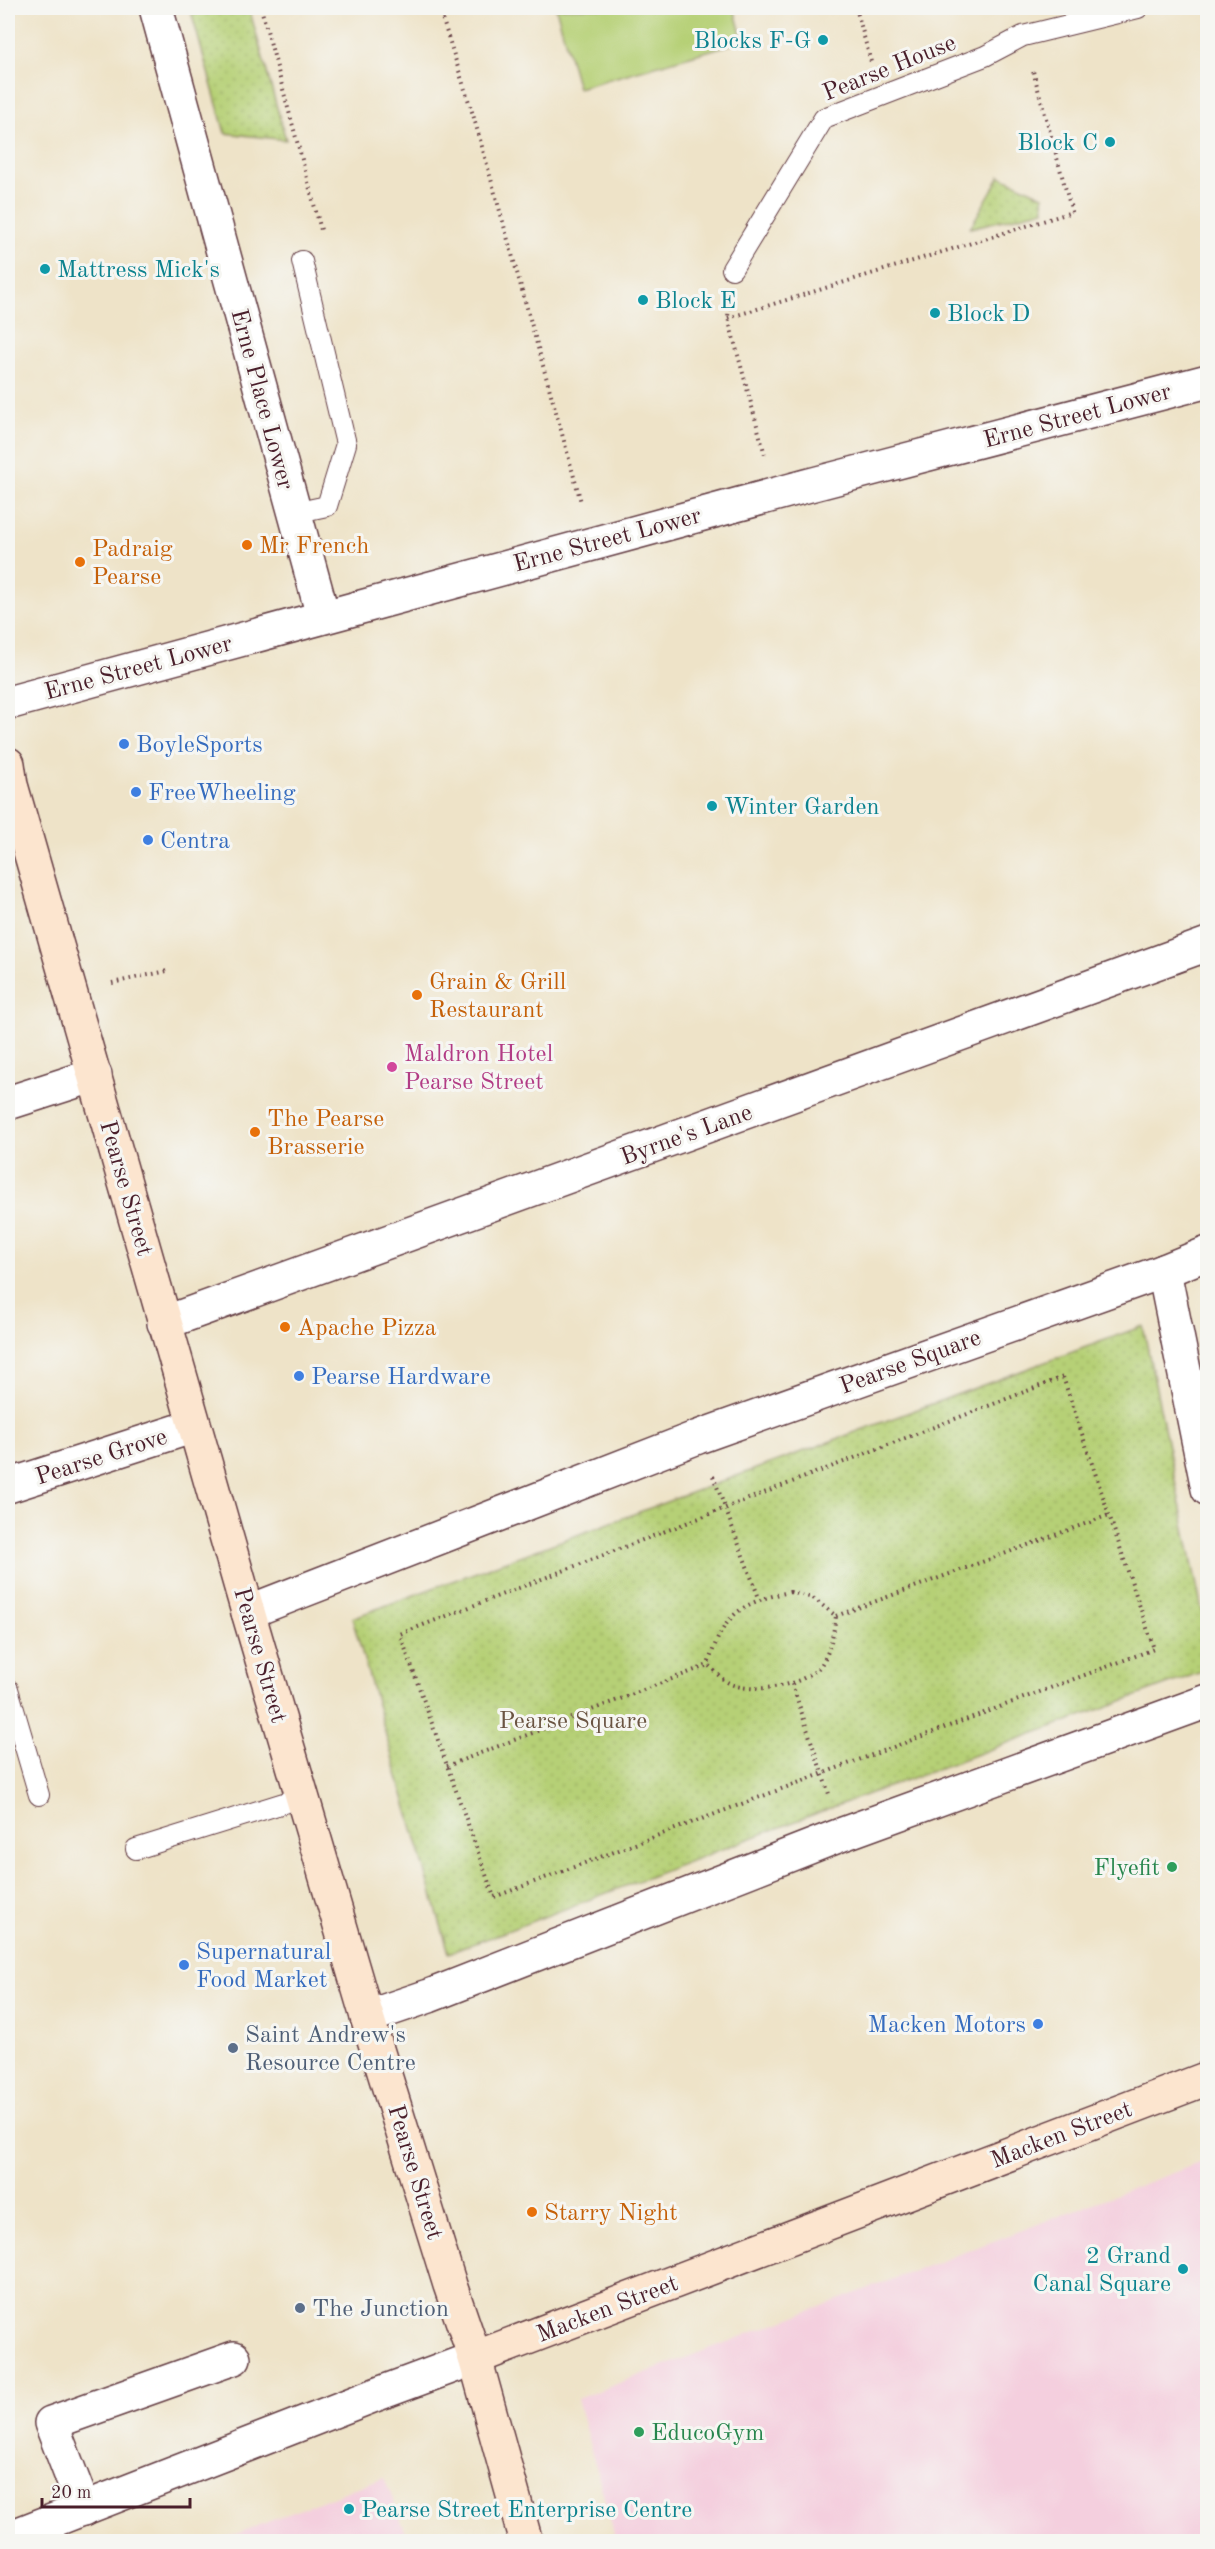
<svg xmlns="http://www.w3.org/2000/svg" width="1215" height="2549" viewBox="0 0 1215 2549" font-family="'Old Standard TT',serif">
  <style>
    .built { fill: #f4cfde }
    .grass { fill: #b6d076; stroke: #807850; stroke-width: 1.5 }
    .park { fill: url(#park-dots); stroke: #807850; stroke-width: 1.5 }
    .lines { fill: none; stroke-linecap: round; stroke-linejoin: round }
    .service-casing { stroke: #633c43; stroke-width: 22 }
    .minor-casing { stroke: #633c43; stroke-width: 36 }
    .tertiary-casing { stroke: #633c43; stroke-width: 36 }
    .secondary-casing { stroke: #633c43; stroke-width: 36 }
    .path { stroke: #633c43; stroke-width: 4; stroke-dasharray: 1.5 4.5; stroke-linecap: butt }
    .service { stroke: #fff; stroke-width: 20 }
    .minor { stroke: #fff; stroke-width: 33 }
    .tertiary { stroke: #fff; stroke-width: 33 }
    .secondary { stroke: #fce5cf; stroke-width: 33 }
    .culture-dot { fill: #0f9aa8; stroke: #f6f6f2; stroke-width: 2 }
    .food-dot { fill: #e8710a; stroke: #f6f6f2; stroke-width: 2 }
    .shop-dot { fill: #3f7fe0; stroke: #f6f6f2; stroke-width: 2 }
    .hotel-dot { fill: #d1479c; stroke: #f6f6f2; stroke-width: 2 }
    .leisure-dot { fill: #2e9e5b; stroke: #f6f6f2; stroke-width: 2 }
    .service-dot { fill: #5c6f8a; stroke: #f6f6f2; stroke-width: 2 }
    .labels { text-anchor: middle; stroke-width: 6; stroke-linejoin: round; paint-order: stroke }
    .culture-label { font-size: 24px; fill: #0d838f; stroke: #f6f6f2; text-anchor: start }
    .street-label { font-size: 24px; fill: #4a1f2b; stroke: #f6f6f2 }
    .food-label { font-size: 24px; fill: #c56008; stroke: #f6f6f2; text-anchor: start }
    .shop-label { font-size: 24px; fill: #366cbe; stroke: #f6f6f2; text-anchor: start }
    .hotel-label { font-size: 24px; fill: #b23c85; stroke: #f6f6f2; text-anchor: start }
    .park-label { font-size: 24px; fill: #6a5442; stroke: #f6f6f2 }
    .leisure-label { font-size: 24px; fill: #27864d; stroke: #f6f6f2; text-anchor: end }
    .service-label { font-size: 24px; fill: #4e5e75; stroke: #f6f6f2; text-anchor: start }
  </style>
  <defs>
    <pattern id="park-dots" width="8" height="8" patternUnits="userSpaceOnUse" patternTransform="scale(1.5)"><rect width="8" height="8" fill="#b6d076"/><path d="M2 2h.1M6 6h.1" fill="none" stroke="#9eb266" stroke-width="1.8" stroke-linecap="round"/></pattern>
  </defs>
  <rect width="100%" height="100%" fill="#f6f6f2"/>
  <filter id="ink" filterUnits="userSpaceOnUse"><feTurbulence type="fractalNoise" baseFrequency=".0167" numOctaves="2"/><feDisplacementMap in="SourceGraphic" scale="12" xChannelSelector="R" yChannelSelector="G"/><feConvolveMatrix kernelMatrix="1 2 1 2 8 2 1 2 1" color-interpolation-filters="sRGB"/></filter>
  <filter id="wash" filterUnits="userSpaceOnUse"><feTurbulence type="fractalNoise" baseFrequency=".008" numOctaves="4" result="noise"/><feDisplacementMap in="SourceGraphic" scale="24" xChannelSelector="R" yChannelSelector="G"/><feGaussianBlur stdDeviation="1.35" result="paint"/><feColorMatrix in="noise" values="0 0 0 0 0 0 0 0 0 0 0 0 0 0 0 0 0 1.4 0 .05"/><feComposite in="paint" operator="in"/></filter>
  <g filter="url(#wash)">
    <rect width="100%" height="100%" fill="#eee3c8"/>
    <!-- built -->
    <g class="built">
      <path d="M 1207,2160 L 1207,2541 L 616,2541 L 577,2399 Z"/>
      <path d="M 384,2477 L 409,2541 L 218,2541 Z"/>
    </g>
    <!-- grass -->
    <path class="grass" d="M 556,8 L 734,8 L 743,41 L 578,88 Z"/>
    <!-- park -->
    <g class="park">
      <path d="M 190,8 L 249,8 L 286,140 L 225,133 Z"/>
      <path d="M 1000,176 L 1043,196 L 1044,210 L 970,228 Z"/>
      <path d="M 1143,1326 L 1207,1634 L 1207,1670 L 833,1807 L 449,1953 L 352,1618 Z"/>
    </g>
  </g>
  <g filter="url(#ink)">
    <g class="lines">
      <!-- service casing -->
      <g class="service-casing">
        <g id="service">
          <path d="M 732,269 L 824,118 L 985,56 L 1023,36 L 1138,8"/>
          <path d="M 294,513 L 327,506 L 346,444 L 302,261"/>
          <path d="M 8,1689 L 39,1795"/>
          <path d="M 136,1849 L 303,1797"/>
        </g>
      </g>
      <!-- minor casing -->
      <g class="minor-casing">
        <g id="minor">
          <path d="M 156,8 L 323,616"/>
          <path d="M 8,1103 L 95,1075"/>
          <path d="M 1164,1271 L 1208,1489"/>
          <path d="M 164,1323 L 1208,944"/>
          <path d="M 8,1486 L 194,1426"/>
          <path d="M 248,1612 L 698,1437 L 1164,1271 L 1208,1253"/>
          <path d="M 367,2017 L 429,1996 L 843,1834 L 1208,1701"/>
          <path d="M 84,2509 L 51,2423 L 234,2358"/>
        </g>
      </g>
      <!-- tertiary casing -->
      <g class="tertiary-casing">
        <g id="tertiary">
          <path d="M 8,703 L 806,486 L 1208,381"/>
          <path d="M 8,2538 L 375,2395 L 475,2358"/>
        </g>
      </g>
      <!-- secondary casing -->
      <g class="secondary-casing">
        <g id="secondary">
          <path d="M 8,764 L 11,785 L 248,1612 L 367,2017 L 450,2285 L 475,2358 L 526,2542"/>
          <path d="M 475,2358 L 1208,2078"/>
        </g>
      </g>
      <!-- path -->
      <g class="path">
        <path d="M 261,8 L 321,230"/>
        <path d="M 439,8 L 474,118 L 581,502"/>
        <path d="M 856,8 L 871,62"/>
        <path d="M 729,302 L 728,318 L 765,455"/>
        <path d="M 728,318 L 1072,212 L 1033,71"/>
        <path d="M 112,983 L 167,971"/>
        <path d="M 1063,1377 L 1154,1649 L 494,1897 L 400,1634 Z"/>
        <path d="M 713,1476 L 759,1598"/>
        <path d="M 790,1592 L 813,1598 L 836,1616 C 833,1634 831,1650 821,1665 C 805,1686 752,1695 729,1683 C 722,1680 714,1670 708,1665 C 723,1615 740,1602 790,1592 Z"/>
        <path d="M 836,1616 L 1109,1515"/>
        <path d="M 792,1684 L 829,1794"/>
        <path d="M 447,1766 L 708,1665"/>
      </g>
      <!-- service -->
      <use href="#service" class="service"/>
      <!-- minor -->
      <use href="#minor" class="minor"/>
      <!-- tertiary -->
      <use href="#tertiary" class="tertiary"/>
      <!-- secondary -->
      <use href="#secondary" class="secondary"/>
    </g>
  </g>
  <!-- markers -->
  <g class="culture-dot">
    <circle cx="823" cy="40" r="6"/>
    <circle cx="1110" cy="142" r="6"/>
    <circle cx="45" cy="269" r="6"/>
    <circle cx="643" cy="300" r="6"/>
    <circle cx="935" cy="313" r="6"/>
    <circle cx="712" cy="806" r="6"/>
    <circle cx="1183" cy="2269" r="6"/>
    <circle cx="349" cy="2509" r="6"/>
  </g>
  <g class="food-dot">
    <circle cx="247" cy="545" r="6"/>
    <circle cx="80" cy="562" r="6"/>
    <circle cx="417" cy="995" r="6"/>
    <circle cx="255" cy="1132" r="6"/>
    <circle cx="285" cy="1327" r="6"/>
    <circle cx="532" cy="2212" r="6"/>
  </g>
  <g class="shop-dot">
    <circle cx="124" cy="744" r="6"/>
    <circle cx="136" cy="792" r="6"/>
    <circle cx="148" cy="840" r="6"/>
    <circle cx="299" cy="1376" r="6"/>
    <circle cx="184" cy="1965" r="6"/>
    <circle cx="1038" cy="2024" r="6"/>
  </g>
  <circle class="hotel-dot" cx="392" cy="1067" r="6"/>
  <g class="leisure-dot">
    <circle cx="1172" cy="1867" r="6"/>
    <circle cx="639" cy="2432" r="6"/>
  </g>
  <g class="service-dot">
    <circle cx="233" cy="2048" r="6"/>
    <circle cx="300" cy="2308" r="6"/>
  </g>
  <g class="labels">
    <!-- culture labels -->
    <g class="culture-label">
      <text x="811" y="48" text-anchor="end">Blocks F-G</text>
      <text x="1098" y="150" text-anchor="end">Block C</text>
      <text x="57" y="277">Mattress Mick's</text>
      <text x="655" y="308">Block E</text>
      <text x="947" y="321">Block D</text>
      <text x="724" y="814">Winter Garden</text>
      <text x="1171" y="2263" text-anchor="end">2 Grand<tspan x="1171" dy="28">Canal Square</tspan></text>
      <text x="361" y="2517">Pearse Street Enterprise Centre</text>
    </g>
    <!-- street labels -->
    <g class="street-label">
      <text transform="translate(889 67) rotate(-22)" y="8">Pearse House</text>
      <text transform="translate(263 399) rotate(75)" y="8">Erne Place Lower</text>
      <text transform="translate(1077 415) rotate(-15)" y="8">Erne Street Lower</text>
      <text transform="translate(607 539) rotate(-15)" y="8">Erne Street Lower</text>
      <text transform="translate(138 667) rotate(-15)" y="8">Erne Street Lower</text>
      <text transform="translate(686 1134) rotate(-20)" y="8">Byrne's Lane</text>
      <text transform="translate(127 1188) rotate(74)" y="8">Pearse Street</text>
      <text transform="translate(910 1361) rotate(-20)" y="8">Pearse Square</text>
      <text transform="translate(101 1456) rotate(-18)" y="8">Pearse Grove</text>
      <text transform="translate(261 1655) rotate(74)" y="8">Pearse Street</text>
      <text transform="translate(1061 2134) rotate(-21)" y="8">Macken Street</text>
      <text transform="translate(416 2172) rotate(73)" y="8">Pearse Street</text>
      <text transform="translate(607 2308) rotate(-21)" y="8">Macken Street</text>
    </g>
    <!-- food labels -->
    <g class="food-label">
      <text x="259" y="553">Mr French</text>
      <text x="92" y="556">Padraig<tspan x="92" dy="28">Pearse</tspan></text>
      <text x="429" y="989">Grain &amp; Grill<tspan x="429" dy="28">Restaurant</tspan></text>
      <text x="267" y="1126">The Pearse<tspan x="267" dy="28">Brasserie</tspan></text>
      <text x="297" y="1335">Apache Pizza</text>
      <text x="544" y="2220">Starry Night</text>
    </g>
    <!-- shop labels -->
    <g class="shop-label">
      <text x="136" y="752">BoyleSports</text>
      <text x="148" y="800">FreeWheeling</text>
      <text x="160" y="848">Centra</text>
      <text x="311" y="1384">Pearse Hardware</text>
      <text x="196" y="1959">Supernatural<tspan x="196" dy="28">Food Market</tspan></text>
      <text x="1026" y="2032" text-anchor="end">Macken Motors</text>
    </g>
    <!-- hotel labels -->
    <g class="hotel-label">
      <text x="404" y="1061">Maldron Hotel<tspan x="404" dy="28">Pearse Street</tspan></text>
    </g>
    <!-- park labels -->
    <g class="park-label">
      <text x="573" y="1728">Pearse Square</text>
    </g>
    <!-- leisure labels -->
    <g class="leisure-label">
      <text x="1160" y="1875">Flyefit</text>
      <text x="651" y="2440" text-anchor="start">EducoGym</text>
    </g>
    <!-- service labels -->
    <g class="service-label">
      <text x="245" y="2042">Saint Andrew's<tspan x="245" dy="28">Resource Centre</tspan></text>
      <text x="312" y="2316">The Junction</text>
    </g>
  </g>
  <!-- margin -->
  <rect width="1215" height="2549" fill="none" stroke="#f6f6f2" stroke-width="30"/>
  <!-- scale -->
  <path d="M42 2498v9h148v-9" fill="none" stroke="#4a1f2b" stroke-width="3"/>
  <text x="51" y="2498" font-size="18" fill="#4a1f2b" stroke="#f6f6f2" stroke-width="4.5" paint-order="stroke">20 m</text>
</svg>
